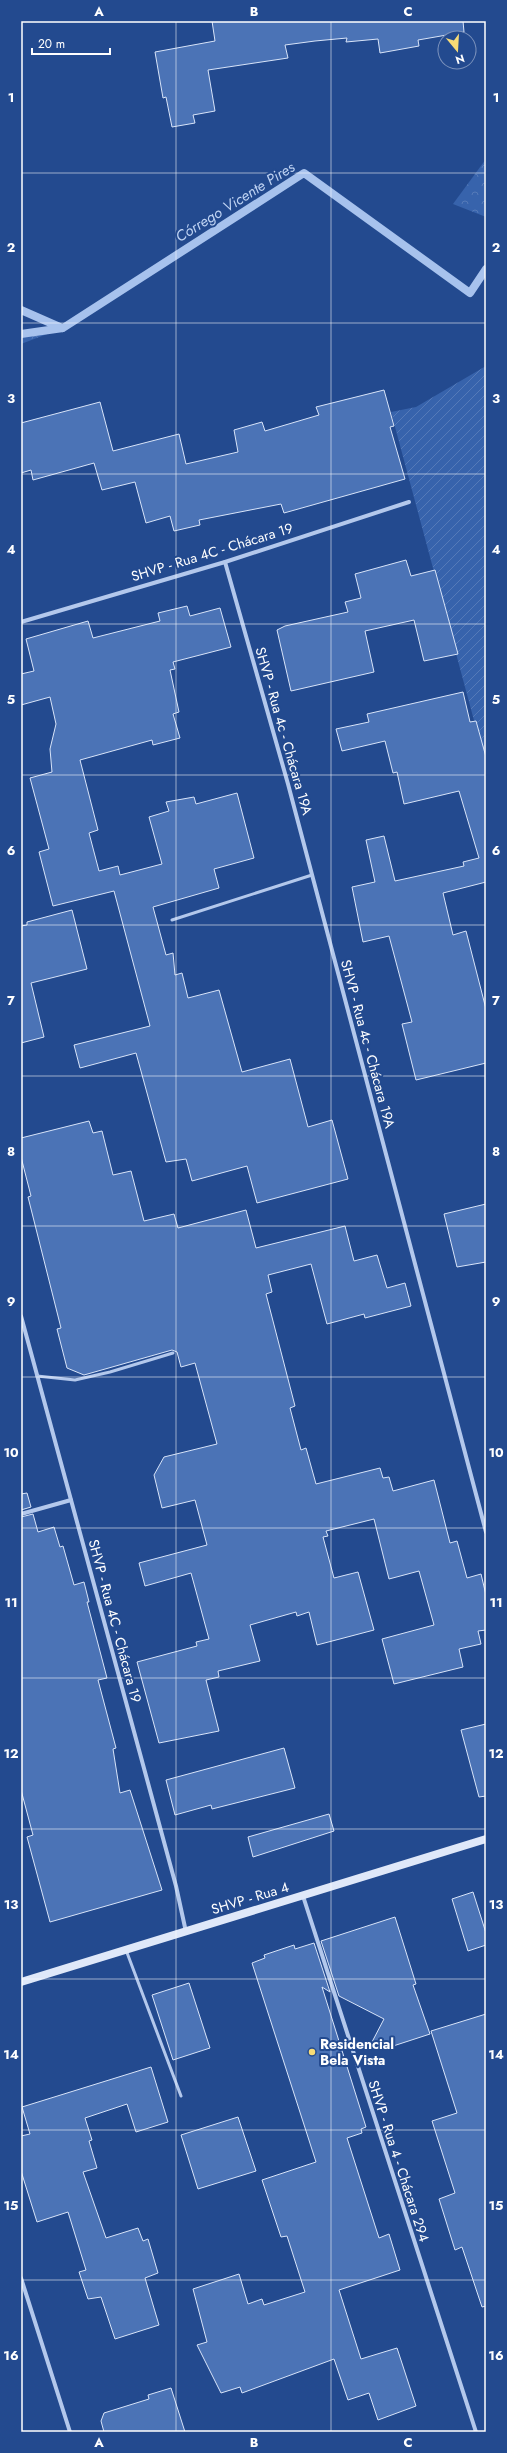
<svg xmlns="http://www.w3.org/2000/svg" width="507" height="2453" viewBox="0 0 507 2453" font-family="Jost,sans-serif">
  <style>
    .forest { fill: url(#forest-crowns) }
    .garden { fill: url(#garden-furrows) }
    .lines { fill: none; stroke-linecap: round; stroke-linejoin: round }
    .stream { stroke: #a7c2ed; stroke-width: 8 }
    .building { fill: #4b73b6; stroke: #d8e4f9 }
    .lane { stroke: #b3c8ec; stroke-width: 3 }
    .street { stroke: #b3c8ec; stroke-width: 4 }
    .secondary { stroke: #dfe8f9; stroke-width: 8 }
    .grid { fill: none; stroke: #fff; stroke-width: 1; stroke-opacity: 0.55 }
    .poi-dot { fill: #f7db76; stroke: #234a8f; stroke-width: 1.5 }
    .labels { text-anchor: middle; stroke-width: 4; stroke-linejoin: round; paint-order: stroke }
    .street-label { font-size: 14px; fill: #fff; stroke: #234a8f }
    .poi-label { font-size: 14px; font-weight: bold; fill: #fff; stroke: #234a8f; text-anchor: start }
    .water-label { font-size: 15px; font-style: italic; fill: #bfd3f3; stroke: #234a8f }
    .neatline { fill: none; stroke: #fff; stroke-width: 1.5 }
    .grid-label { font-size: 13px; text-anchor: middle; font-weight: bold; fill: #fff }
  </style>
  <defs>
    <pattern id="forest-crowns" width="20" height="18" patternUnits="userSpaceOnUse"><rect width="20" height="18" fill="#3763ac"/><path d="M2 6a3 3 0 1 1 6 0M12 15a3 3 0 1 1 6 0" fill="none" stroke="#557ab8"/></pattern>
    <pattern id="garden-furrows" width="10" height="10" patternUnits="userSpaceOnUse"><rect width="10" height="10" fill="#3763ac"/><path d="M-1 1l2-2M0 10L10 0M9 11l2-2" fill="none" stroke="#557ab8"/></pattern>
  </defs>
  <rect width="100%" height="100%" fill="#234a8f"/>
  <!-- forest -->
  <g class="forest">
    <path d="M 486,159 L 486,217 L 453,204 Z"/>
    <path d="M 63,328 L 21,344 L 21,334 Z"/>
  </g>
  <!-- garden -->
  <path class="garden" d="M 486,366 L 486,765 L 391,412 L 416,407 Z"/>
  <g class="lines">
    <!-- stream -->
    <g class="stream">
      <path d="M 21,310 L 62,328"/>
      <path d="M 21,334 L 63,328 L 304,173 L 470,293 L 486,269"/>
    </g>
  </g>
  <!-- building -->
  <g class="building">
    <path d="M 212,21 L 463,21 L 464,32 L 418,40 L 419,46 L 380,53 L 378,39 L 346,42 L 347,38 L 315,41 L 285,45 L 288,58 L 208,70 L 215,111 L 193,115 L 195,123 L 172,127 L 166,97 L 163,98 L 155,52 L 215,41 Z"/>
    <path d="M 384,390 L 394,426 L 390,427 L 405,479 L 284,513 L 281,504 L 199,520 L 200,525 L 174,531 L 170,516 L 146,523 L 135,482 L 102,490 L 94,463 L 33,480 L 31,470 L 21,473 L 21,423 L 100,402 L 113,451 L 179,434 L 186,464 L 238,452 L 234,430 L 262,422 L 265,431 L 319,415 L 316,407 Z"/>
    <path d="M 406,560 L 411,576 L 435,570 L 458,654 L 424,661 L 414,620 L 365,631 L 374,672 L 291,691 L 277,630 L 285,626 L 348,612 L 345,602 L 361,598 L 355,574 Z"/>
    <path d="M 187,606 L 190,616 L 220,608 L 231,647 L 173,662 L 175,669 L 170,670 L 179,712 L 173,714 L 180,738 L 153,745 L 152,740 L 80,760 L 98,830 L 89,833 L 99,871 L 118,866 L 120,875 L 162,864 L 149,817 L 169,811 L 166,802 L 194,797 L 196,804 L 237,793 L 254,858 L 214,869 L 219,888 L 153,907 L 166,955 L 173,953 L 175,975 L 182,973 L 188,998 L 219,990 L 242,1072 L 290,1059 L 308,1127 L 332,1120 L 348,1179 L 257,1203 L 247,1166 L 192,1181 L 186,1159 L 166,1162 L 136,1053 L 80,1068 L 74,1045 L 150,1026 L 114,891 L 53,906 L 39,852 L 49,849 L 30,778 L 52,772 L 50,749 L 56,724 L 50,697 L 21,705 L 21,674 L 34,671 L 26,639 L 88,621 L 93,638 L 160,621 L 158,613 Z"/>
    <path d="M 463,692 L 470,722 L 476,721 L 486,757 L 486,882 L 443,893 L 453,935 L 466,931 L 486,1009 L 486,1063 L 416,1080 L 402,1024 L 412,1022 L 389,936 L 363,942 L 352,887 L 375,882 L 366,840 L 384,836 L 395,881 L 464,866 L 463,862 L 479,858 L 459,791 L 404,804 L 397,772 L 393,773 L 385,741 L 342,751 L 336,729 L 369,722 L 367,714 Z"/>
    <path d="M 72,910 L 87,969 L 31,983 L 44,1037 L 21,1043 L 21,926 L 27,925 L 27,922 Z"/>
    <path d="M 89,1121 L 93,1133 L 102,1131 L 113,1175 L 131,1171 L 144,1221 L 174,1214 L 178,1228 L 246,1210 L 256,1248 L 345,1226 L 354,1261 L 377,1255 L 387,1288 L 405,1283 L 411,1306 L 365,1318 L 364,1314 L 327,1324 L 311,1264 L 268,1275 L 272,1292 L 266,1294 L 295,1406 L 290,1408 L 301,1450 L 306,1448 L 316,1484 L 380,1468 L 383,1478 L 389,1477 L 393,1491 L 434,1480 L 450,1543 L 457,1541 L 467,1578 L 481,1574 L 486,1595 L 486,1630 L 478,1631 L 481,1644 L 459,1649 L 463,1667 L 394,1684 L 382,1639 L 434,1625 L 419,1571 L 389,1579 L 374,1519 L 326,1531 L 328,1536 L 323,1537 L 334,1578 L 358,1572 L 374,1630 L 317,1645 L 309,1612 L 297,1616 L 296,1612 L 250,1625 L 260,1661 L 218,1671 L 219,1677 L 206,1680 L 219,1731 L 159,1743 L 137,1662 L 197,1646 L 196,1642 L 209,1639 L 191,1573 L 145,1586 L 139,1563 L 207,1545 L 195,1500 L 162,1508 L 154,1475 L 164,1457 L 217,1444 L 195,1363 L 181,1367 L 177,1352 L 172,1350 L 84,1375 L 67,1368 L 57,1329 L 61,1328 L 28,1197 L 31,1196 L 21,1157 L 21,1138 Z"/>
    <path d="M 486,1204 L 486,1262 L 457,1267 L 444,1214 Z"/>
    <path d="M 27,1493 L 31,1507 L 21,1510 L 21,1494 Z"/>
    <path d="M 33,1514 L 38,1532 L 54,1527 L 60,1547 L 63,1546 L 74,1585 L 84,1582 L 89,1602 L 87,1602 L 107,1678 L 98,1680 L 116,1748 L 113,1749 L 120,1793 L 130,1790 L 162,1890 L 50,1922 L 27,1837 L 33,1835 L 21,1790 L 21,1517 Z"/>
    <path d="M 486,1724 L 486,1796 L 479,1797 L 461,1730 Z"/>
    <path d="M 284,1748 L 295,1788 L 212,1809 L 211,1805 L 175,1815 L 166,1780 Z"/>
    <path d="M 329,1814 L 334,1831 L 253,1857 L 248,1837 Z"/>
    <path d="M 473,1892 L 486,1933 L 486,1945 L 468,1951 L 452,1899 Z"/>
    <path d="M 395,1917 L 416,1984 L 413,1985 L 430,2034 L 387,2048 L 372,2042 L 384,2019 L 339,1996 L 321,1941 Z"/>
    <path d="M 314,1943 L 330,1992 L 322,1987 L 366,2127 L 361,2129 L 362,2133 L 347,2138 L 379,2238 L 389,2234 L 400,2270 L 339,2290 L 361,2359 L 397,2348 L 416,2406 L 378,2420 L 369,2393 L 348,2400 L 334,2359 L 242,2393 L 240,2387 L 221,2393 L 197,2345 L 207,2342 L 193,2289 L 239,2274 L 248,2304 L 262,2299 L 264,2305 L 305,2292 L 287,2236 L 281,2237 L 262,2180 L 316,2162 L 252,1963 L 265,1958 L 264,1955 L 294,1945 L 295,1949 Z"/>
    <path d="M 189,1983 L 210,2048 L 173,2060 L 152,1995 Z"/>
    <path d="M 486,2014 L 486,2306 L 482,2307 L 462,2247 L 455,2250 L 439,2199 L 455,2193 L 432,2121 L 457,2113 L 431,2031 Z"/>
    <path d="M 151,2067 L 168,2122 L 136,2132 L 127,2104 L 85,2118 L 92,2140 L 89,2141 L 97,2168 L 83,2172 L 106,2238 L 138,2228 L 143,2241 L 148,2239 L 158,2273 L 145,2278 L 159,2325 L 115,2339 L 101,2297 L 88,2299 L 79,2272 L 86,2270 L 68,2212 L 37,2222 L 21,2171 L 21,2136 L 30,2134 L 22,2107 Z"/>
    <path d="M 238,2117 L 256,2171 L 198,2189 L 181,2135 Z"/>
    <path d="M 171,2388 L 185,2432 L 104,2432 L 101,2421 L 104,2413 L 149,2399 L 148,2395 Z"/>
  </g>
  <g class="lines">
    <!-- lane -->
    <g class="lane">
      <path d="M 172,920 L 312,875"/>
      <path d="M 37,1376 L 75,1380 L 110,1372 L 173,1353"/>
      <path d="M 126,1950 L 181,2096"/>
    </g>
    <!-- street -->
    <g class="street">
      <path d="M 225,562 L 288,784 L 486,1532"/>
      <path d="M 21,622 L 225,562 L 409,502"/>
      <path d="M 21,1316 L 176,1886 L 186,1932"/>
      <path d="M 21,1514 L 71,1500"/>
      <path d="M 303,1896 L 476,2432"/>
      <path d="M 21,2278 L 70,2432"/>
    </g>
    <!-- secondary -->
    <path class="secondary" d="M 21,1982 L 486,1839"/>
  </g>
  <!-- grid -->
  <path class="grid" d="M 176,21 L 176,2432M 331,21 L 331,2432M 21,173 L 486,173M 21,323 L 486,323M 21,474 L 486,474M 21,624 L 486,624M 21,775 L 486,775M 21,925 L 486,925M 21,1076 L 486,1076M 21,1226 L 486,1226M 21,1377 L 486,1377M 21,1528 L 486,1528M 21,1678 L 486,1678M 21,1829 L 486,1829M 21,1979 L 486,1979M 21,2130 L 486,2130M 21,2280 L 486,2280"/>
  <!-- markers -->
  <circle class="poi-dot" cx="312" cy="2052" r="4"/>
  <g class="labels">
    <!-- street labels -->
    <g class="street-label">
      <text transform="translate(212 552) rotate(-17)" y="5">SHVP - Rua 4C - Chácara 19</text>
      <text transform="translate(284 731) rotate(74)" y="5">SHVP - Rua 4c - Chácara 19A</text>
      <text transform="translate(368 1044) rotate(75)" y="5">SHVP - Rua 4c - Chácara 19A</text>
      <text transform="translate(115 1621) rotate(75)" y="5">SHVP - Rua 4C - Chácara 19</text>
      <text transform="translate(250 1898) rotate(-17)" y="5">SHVP - Rua 4</text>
      <text transform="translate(399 2161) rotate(72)" y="5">SHVP - Rua 4 - Chácara 294</text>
    </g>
    <!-- poi labels -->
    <g class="poi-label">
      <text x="320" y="2049">Residencial<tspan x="320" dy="16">Bela Vista</tspan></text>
    </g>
    <!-- water labels -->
    <g class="water-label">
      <text transform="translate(235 202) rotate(-32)" y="5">Córrego Vicente Pires</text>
    </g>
  </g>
  <!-- border -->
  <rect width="507" height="2453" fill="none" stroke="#234a8f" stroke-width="44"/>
  <!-- north arrow -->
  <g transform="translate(457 50) rotate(162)"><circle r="19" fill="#234a8f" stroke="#7b92bc"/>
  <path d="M0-3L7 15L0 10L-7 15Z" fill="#f7db76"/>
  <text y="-6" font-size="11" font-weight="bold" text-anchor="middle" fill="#ffffff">N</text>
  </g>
  <!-- scale -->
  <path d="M32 48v6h78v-6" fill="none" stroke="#ffffff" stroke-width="2"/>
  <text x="38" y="48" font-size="12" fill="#ffffff" stroke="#234a8f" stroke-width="3" paint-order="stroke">20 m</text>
  <rect x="22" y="22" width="463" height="2409" class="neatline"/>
  <g class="grid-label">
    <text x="99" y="16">A</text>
    <text x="254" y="16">B</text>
    <text x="408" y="16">C</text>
    <text x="11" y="102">1</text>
    <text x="496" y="102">1</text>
    <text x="11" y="252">2</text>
    <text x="496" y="252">2</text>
    <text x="11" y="403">3</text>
    <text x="496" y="403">3</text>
    <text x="11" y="554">4</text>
    <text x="496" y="554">4</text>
    <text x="11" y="704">5</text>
    <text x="496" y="704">5</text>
    <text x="11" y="855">6</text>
    <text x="496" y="855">6</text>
    <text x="11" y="1005">7</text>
    <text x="496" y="1005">7</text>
    <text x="11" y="1156">8</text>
    <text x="496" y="1156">8</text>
    <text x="11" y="1306">9</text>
    <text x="496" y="1306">9</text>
    <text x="11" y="1457">10</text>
    <text x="496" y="1457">10</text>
    <text x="11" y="1607">11</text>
    <text x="496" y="1607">11</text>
    <text x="11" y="1758">12</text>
    <text x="496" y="1758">12</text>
    <text x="11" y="1909">13</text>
    <text x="496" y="1909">13</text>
    <text x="11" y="2059">14</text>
    <text x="496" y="2059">14</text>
    <text x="11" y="2210">15</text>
    <text x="496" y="2210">15</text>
    <text x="11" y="2360">16</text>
    <text x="496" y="2360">16</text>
    <text x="99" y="2447">A</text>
    <text x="254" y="2447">B</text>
    <text x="408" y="2447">C</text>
  </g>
</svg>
